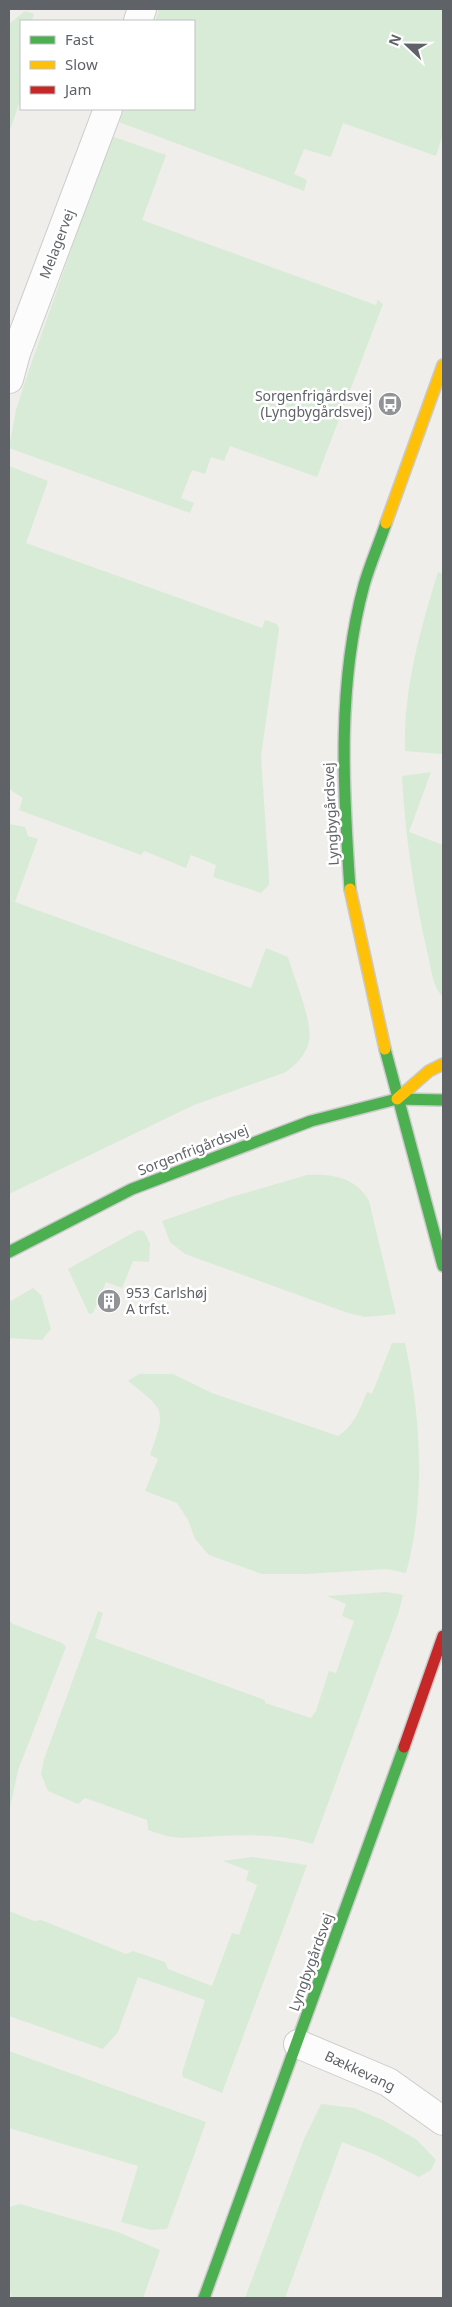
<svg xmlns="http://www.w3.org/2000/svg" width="452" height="2307" viewBox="0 0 452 2307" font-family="'Noto Sans',sans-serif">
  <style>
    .green { fill: #d8ebd6 }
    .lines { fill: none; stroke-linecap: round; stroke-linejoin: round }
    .street-casing { stroke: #cbcccc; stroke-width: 30 }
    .fast-casing { stroke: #cacacb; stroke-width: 14 }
    .slow-casing { stroke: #cacacb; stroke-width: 14 }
    .jam-casing { stroke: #cacacb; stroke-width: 14 }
    .street { stroke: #fdfcfc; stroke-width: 28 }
    .fast { stroke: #4caf50; stroke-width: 11 }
    .slow { stroke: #ffc107; stroke-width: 11 }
    .jam { stroke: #c62828; stroke-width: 11 }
    .labels { text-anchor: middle; stroke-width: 5; stroke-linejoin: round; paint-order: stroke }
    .street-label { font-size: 14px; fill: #5f6368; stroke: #fff }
    .poi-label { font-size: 14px; fill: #5f6368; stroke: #fff; text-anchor: end }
  </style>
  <rect width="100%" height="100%" fill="#efeeea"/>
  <!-- green -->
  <g class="green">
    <path d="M 159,9 L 443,9 L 443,134 L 436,156 L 343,123 L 331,157 L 304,149 L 294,174 L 307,180 L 304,191 L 119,122 L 124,109 L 194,109 L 194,21 L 155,21 Z"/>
    <path d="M 25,11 L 34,14 L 32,20 L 36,21 L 21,21 L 21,98 L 9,133 L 9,24 Z"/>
    <path d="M 111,136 L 166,155 L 142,220 L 376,305 L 378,300 L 383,304 L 317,477 L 230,446 L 224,461 L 211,457 L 205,474 L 192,470 L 181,498 L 194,503 L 190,513 L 9,448 L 16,410 L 28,373 Z"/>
    <path d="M 9,466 L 48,481 L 26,543 L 262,628 L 265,620 L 277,624 L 279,629 L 261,756 L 269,877 L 269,885 L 261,893 L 213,877 L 216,865 L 191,855 L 186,868 L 144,851 L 141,855 L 19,810 L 23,798 L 9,789 Z"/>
    <path d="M 438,572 L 443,574 L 443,752 L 442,754 L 405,751 C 403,691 420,630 438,572 Z"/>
    <path d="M 431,772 L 409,832 L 443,845 L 443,997 C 432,986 431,966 427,951 C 414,893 405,835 402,776 Z"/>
    <path d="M 9,824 L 25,827 L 28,836 L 38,839 L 15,902 L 251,988 L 266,948 L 288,957 C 294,979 315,1024 308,1045 C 304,1057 295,1065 286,1072 L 194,1105 L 9,1194 Z"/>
    <path d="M 307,1175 C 333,1174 355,1177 369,1201 L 396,1314 L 365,1317 L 348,1313 L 185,1254 L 170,1242 L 162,1221 L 228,1198 Z"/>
    <path d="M 138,1230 L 144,1231 L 150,1244 L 149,1262 L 133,1261 L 122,1288 L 106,1282 L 93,1313 L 89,1314 L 68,1269 Z"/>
    <path d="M 33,1288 L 41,1295 L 51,1329 L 42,1340 L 9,1338 L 9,1302 Z"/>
    <path d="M 392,1343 L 405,1343 C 421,1417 426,1500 406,1573 L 387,1569 L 306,1574 L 262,1574 L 209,1555 L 195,1539 L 188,1520 L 177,1503 L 145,1491 L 158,1459 L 150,1455 C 166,1409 166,1411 128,1381 L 139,1374 L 173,1374 L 212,1393 L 338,1436 C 354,1426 360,1409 367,1392 L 372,1394 Z"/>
    <path d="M 386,1592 L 403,1595 L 399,1611 L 313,1844 C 270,1830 226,1837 181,1838 L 166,1836 L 148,1830 L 147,1820 L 85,1798 L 78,1804 L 48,1791 L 41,1774 L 44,1759 L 98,1611 L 103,1613 L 95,1638 L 265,1700 L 265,1703 L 311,1718 L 316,1711 L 329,1671 L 336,1673 L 354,1621 L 342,1616 L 346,1604 L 327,1596 Z"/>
    <path d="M 9,1620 L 13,1624 L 62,1643 L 66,1647 L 18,1770 L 9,1813 Z"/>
    <path d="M 252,1857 L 307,1865 L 222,2093 L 183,2077 L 182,2073 L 205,2000 L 138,1977 L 118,2032 L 103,2049 L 9,2016 L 9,1911 L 34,1921 L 41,1920 L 126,1954 L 133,1951 L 165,1962 L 168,1969 L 212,1986 L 232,1933 L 239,1935 L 257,1885 L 246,1880 L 249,1871 L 223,1861 Z"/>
    <path d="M 9,2051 L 206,2122 L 167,2229 L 151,2230 L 121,2222 L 138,2166 L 9,2128 Z"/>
    <path d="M 321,2104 L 354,2108 L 383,2120 L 417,2140 L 436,2160 L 431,2170 L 419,2177 L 376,2155 L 342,2142 L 285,2298 L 245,2298 L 304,2139 Z"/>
    <path d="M 20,2204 L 118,2232 L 160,2250 L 143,2298 L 12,2298 L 9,2289 L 9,2207 Z"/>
  </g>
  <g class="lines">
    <!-- street casing -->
    <g class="street-casing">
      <g id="street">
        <path d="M 138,21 L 142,9"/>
        <path d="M 9,379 L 16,353 L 108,109"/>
        <path d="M 298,2044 L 388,2082 L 443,2121"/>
      </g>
    </g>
    <!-- fast casing -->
    <g class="fast-casing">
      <g id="fast">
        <path d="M 350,889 C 343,788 337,684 364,585 C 370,564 379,544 386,523"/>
        <path d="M 385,1049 L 443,1266"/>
        <path d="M 9,1252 L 132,1189 L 311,1121 L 397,1099 L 443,1100"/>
        <path d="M 204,2298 L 404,1747"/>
      </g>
    </g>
    <!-- slow casing -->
    <g class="slow-casing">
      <g id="slow">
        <path d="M 386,523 L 443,365"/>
        <path d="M 350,889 L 385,1049"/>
        <path d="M 397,1099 L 429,1071 L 443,1064"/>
      </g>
    </g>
    <!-- jam casing -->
    <g class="jam-casing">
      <path id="jam" d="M 404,1747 L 443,1636"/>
    </g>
    <!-- street -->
    <use href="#street" class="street"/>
    <!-- fast -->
    <use href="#fast" class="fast"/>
    <!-- slow -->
    <use href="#slow" class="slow"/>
    <!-- jam -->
    <use href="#jam" class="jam"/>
  </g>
  <!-- icons -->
  <defs>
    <g id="bus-disc" transform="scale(1.25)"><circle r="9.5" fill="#919496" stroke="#fff"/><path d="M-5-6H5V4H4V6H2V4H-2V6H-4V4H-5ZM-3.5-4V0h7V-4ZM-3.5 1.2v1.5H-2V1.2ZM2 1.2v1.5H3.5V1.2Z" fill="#fff"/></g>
    <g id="building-disc" transform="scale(1.25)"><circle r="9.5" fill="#919496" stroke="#fff"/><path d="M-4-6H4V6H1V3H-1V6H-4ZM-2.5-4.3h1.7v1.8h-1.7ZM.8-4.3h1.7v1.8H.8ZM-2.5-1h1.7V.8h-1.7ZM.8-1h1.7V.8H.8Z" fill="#fff"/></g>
  </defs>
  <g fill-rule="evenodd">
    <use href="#bus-disc" x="390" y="404"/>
    <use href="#building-disc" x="109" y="1301"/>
  </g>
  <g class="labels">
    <!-- street labels -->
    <g class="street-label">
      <text transform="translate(57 244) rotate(-69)" y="5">Melagervej</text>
      <text transform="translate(331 814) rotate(-93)" y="5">Lyngbygårdsvej</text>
      <text transform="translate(193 1150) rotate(-21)" y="5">Sorgenfrigårdsvej</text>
      <text transform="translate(311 1962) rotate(-70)" y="5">Lyngbygårdsvej</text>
      <text transform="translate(360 2071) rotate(25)" y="5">Bækkevang</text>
    </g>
    <!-- poi labels -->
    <g class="poi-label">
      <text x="372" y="401">Sorgenfrigårdsvej<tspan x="372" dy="16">(Lyngbygårdsvej)</tspan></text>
      <text x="126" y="1298" text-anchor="start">953 Carlshøj<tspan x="126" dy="16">A trfst.</tspan></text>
    </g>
  </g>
  <!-- border -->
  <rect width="452" height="2307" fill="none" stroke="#5f6368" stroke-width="20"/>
  <!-- legend -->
  <rect x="20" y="20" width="175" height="90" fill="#ffffff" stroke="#bfc1c3"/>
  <rect x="30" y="36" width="25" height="8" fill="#4caf50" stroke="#bfc1c3"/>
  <text x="65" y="45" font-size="15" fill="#5f6368">Fast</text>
  <rect x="30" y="61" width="25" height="8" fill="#ffc107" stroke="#bfc1c3"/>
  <text x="65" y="70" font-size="15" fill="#5f6368">Slow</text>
  <rect x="30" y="86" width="25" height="8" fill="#c62828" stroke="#bfc1c3"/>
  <text x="65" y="95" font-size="15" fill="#5f6368">Jam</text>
  <!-- north arrow -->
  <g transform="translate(407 45) rotate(292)" stroke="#ffffff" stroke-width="4" paint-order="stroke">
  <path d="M0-4L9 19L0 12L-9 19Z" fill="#5f6368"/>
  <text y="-8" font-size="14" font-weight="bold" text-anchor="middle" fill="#5f6368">N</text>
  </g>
</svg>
